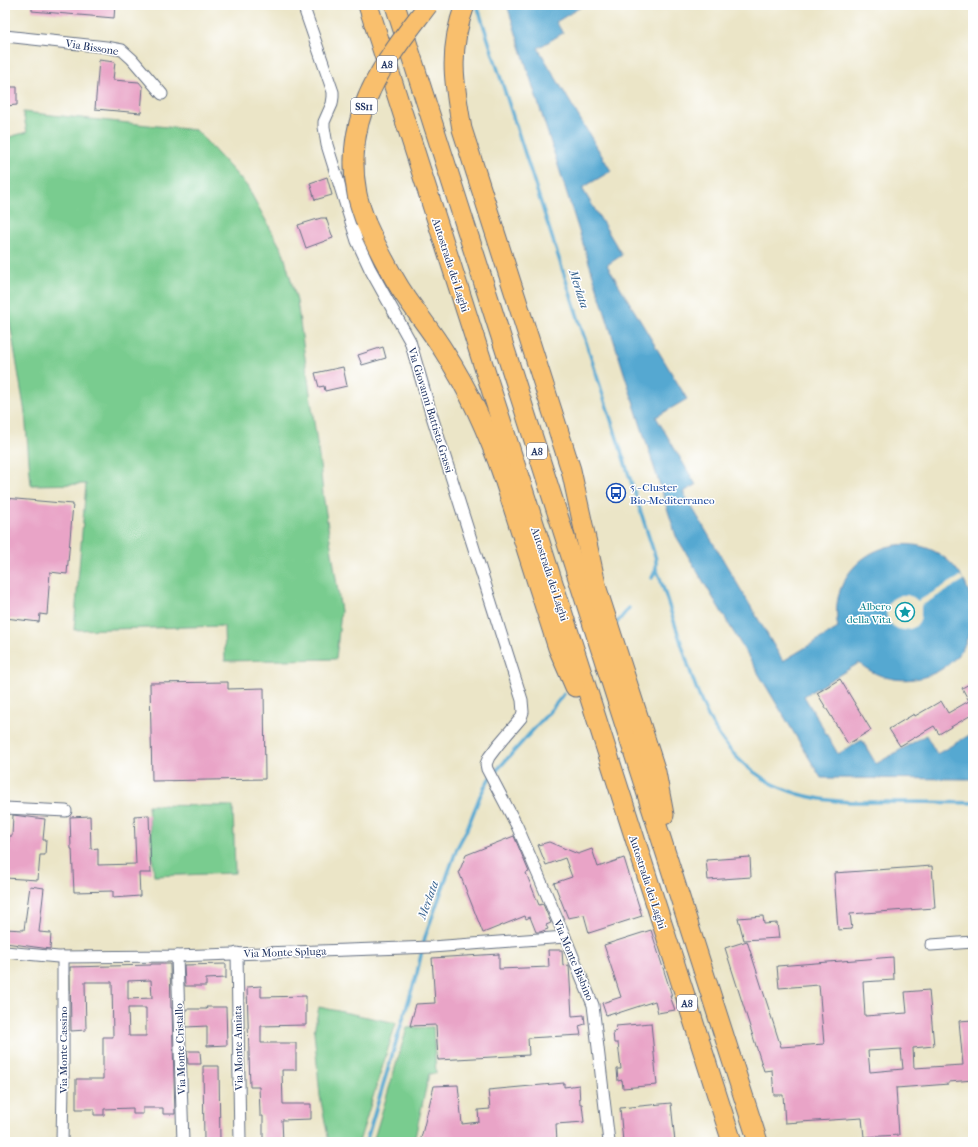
<svg xmlns="http://www.w3.org/2000/svg" width="978" height="1147" viewBox="0 0 978 1147" font-family="'IM FELL French Canon',serif">
  <style>
    .green { fill: #79cc8f; stroke: #4a7e76 }
    .water { fill: #55a8d1; stroke: #386c98 }
    .pier { fill: #ebe5c7 }
    .lines { fill: none; stroke-linecap: round; stroke-linejoin: round }
    .stream { stroke: #55a8d1; stroke-width: 3.5 }
    .building { fill: #e9a4c7; fill-rule: evenodd }
    .street-casing { stroke: #646f83; stroke-width: 13 }
    .highway-casing { stroke: #646f83; stroke-width: 21 }
    .street { stroke: #fff; stroke-width: 11 }
    .highway { stroke: #f9bf6d; stroke-width: 19 }
    .highway-bridge-casing { stroke: #646f83; stroke-width: 21; stroke-linecap: butt }
    .highway-bridge { stroke: #f9bf6d; stroke-width: 19 }
    .labels { text-anchor: middle; stroke-width: 3; stroke-linejoin: round; paint-order: stroke }
    .shield { fill: #fff; stroke: #5f6d8e; stroke-width: 1 }
    .shield-label { font-size: 10px; font-weight: bold; fill: #1b2f5e }
    .street-label { font-size: 11px; fill: #1b2f5e; stroke: #fff }
    .transit-label { font-size: 11px; fill: #164399; stroke: #fff; text-anchor: start }
    .culture-label { font-size: 11px; fill: #0d838f; stroke: #fff; text-anchor: end }
    .water-label { font-size: 12px; font-style: italic; fill: #325f8c; stroke: #fff }
  </style>
  <rect width="100%" height="100%" fill="#fff"/>
  <filter id="ink" filterUnits="userSpaceOnUse"><feTurbulence type="fractalNoise" baseFrequency=".025" numOctaves="2"/><feDisplacementMap in="SourceGraphic" scale="8" xChannelSelector="R" yChannelSelector="G"/><feConvolveMatrix kernelMatrix="1 2 1 2 8 2 1 2 1" color-interpolation-filters="sRGB"/></filter>
  <filter id="wash" filterUnits="userSpaceOnUse"><feTurbulence type="fractalNoise" baseFrequency=".012" numOctaves="4" result="noise"/><feDisplacementMap in="SourceGraphic" scale="16" xChannelSelector="R" yChannelSelector="G"/><feGaussianBlur stdDeviation="0.9" result="paint"/><feColorMatrix in="noise" values="0 0 0 0 0 0 0 0 0 0 0 0 0 0 0 0 0 1.4 0 .05"/><feComposite in="paint" operator="in"/></filter>
  <g filter="url(#wash)">
    <rect width="100%" height="100%" fill="#ebe5c7"/>
    <!-- green -->
    <g class="green">
      <path d="M 23,112 L 196,130 L 247,186 L 283,252 L 297,301 L 320,464 L 323,494 L 341,611 L 336,659 L 225,661 L 224,626 L 74,630 L 86,484 L 31,485 L 25,413 L 7,305 L 5,287 L 6,138 L 27,132 Z"/>
      <path d="M 148,805 L 233,806 L 235,873 L 154,876 Z"/>
      <path d="M 319,1007 L 396,1023 L 359,1142 L 329,1142 L 320,1096 L 314,1031 Z"/>
      <path d="M 433,1027 L 436,1073 L 429,1074 L 414,1142 L 373,1142 L 407,1028 Z"/>
    </g>
    <!-- water -->
    <path class="water" d="M 507,5 L 584,5 L 556,22 L 563,33 L 538,48 L 611,171 L 582,188 L 622,255 L 607,265 L 687,399 L 656,417 L 696,485 L 683,492 L 783,661 L 838,628 C 823,550 924,512 963,579 C 969,590 972,601 972,614 C 972,672 903,700 859,663 L 804,696 L 838,754 L 862,740 L 876,764 L 926,735 L 937,754 L 973,733 L 973,779 L 821,778 L 676,536 Z"/>
    <!-- pier -->
    <path class="pier" d="M 961,576 L 964,580 L 921,606 L 921,617 L 919,622 L 915,627 L 910,629 L 904,630 L 898,629 L 893,626 L 889,622 L 887,617 L 886,611 L 888,606 L 891,600 L 896,597 L 901,595 L 907,595 L 913,597 L 918,601 Z"/>
    <g class="lines">
      <!-- stream -->
      <g class="stream">
        <path d="M 477,5 L 656,559 L 656,569 L 652,578"/>
        <path d="M 656,569 L 660,578 C 668,603 676,628 684,652 C 691,674 698,697 709,718 C 731,761 767,789 816,798 C 840,803 864,802 888,802 C 916,802 945,802 973,803"/>
        <path d="M 615,625 L 629,608"/>
        <path d="M 366,1142 L 408,1002 L 417,973 L 425,937 L 457,848 L 467,829 L 480,796 L 489,779 L 550,711 L 564,694"/>
      </g>
    </g>
    <g id="blocks">
      <!-- building -->
      <g class="building">
        <path d="M 32,5 L 115,5 L 114,18 L 32,11 Z"/>
        <path d="M 99,60 L 115,62 L 113,80 L 139,82 L 143,87 L 141,113 L 95,109 Z"/>
        <path d="M 5,87 L 17,87 L 17,105 L 5,106 Z"/>
        <path d="M 327,177 L 332,195 L 315,200 L 310,183 Z"/>
        <path d="M 321,218 L 326,218 L 333,238 L 306,248 L 298,225 Z"/>
        <path d="M 383,347 L 386,358 L 362,365 L 358,355 Z"/>
        <path d="M 343,367 L 347,386 L 325,391 L 324,386 L 319,387 L 315,373 Z"/>
        <path d="M 5,498 L 73,504 L 67,574 L 50,572 L 47,615 L 40,614 L 39,622 L 5,618 Z"/>
        <path d="M 840,679 L 871,730 L 848,744 L 817,693 Z"/>
        <path d="M 228,682 L 228,689 L 264,688 L 265,779 L 152,781 L 150,683 Z"/>
        <path d="M 973,682 L 973,714 L 939,734 L 934,726 L 900,746 L 889,729 L 914,714 L 915,716 L 941,701 L 948,713 L 969,701 L 962,688 Z"/>
        <path d="M 13,815 L 45,819 L 43,840 L 46,840 L 45,855 L 40,855 L 38,880 L 5,878 L 5,863 L 8,864 L 9,836 L 12,836 Z"/>
        <path d="M 149,815 L 151,873 L 139,873 L 140,896 L 113,898 L 113,891 L 74,892 L 72,849 L 71,849 L 70,817 L 90,816 L 91,849 L 98,848 L 98,865 L 136,864 L 134,816 Z"/>
        <path d="M 514,836 L 529,872 L 526,873 L 539,905 L 543,904 L 551,923 L 546,925 L 548,929 L 540,932 L 536,932 L 530,917 L 526,919 L 525,916 L 483,933 L 459,872 L 466,855 Z"/>
        <path d="M 549,842 L 578,854 L 592,849 L 598,867 L 624,858 L 642,916 L 589,933 L 584,915 L 568,918 L 554,883 L 572,877 L 565,858 L 546,865 L 538,845 Z"/>
        <path d="M 750,857 L 751,877 L 708,880 L 706,860 Z"/>
        <path d="M 932,866 L 935,908 L 850,914 L 852,929 L 838,930 L 834,873 Z"/>
        <path d="M 30,886 L 44,888 L 39,932 L 51,933 L 50,949 L 5,943 L 5,929 L 24,930 Z"/>
        <path d="M 763,916 L 764,924 L 777,923 L 779,938 L 744,940 L 738,918 Z"/>
        <path d="M 651,930 L 672,996 L 670,996 L 675,1010 L 658,1013 L 655,1001 L 615,1014 L 615,1012 L 606,1015 L 602,1003 L 621,997 L 604,945 Z"/>
        <path d="M 747,941 L 781,1047 L 824,1044 L 819,985 L 779,988 L 777,966 L 893,957 L 894,980 L 863,982 L 865,1016 L 907,1013 L 905,992 L 929,990 L 934,1046 L 913,1048 L 914,1068 L 963,1065 L 959,1021 L 973,1020 L 973,1080 L 949,1082 L 949,1084 L 896,1088 L 899,1135 L 864,1137 L 862,1118 L 785,1123 L 783,1095 L 774,1095 L 772,1070 L 764,1071 L 725,948 ZM 901,1049 L 903,1069 L 870,1072 L 868,1051 Z"/>
        <path d="M 548,950 L 562,950 L 563,966 L 569,965 L 572,1016 L 584,1015 L 585,1024 L 579,1026 L 581,1035 L 528,1038 L 529,1055 L 438,1060 L 436,1025 L 410,1026 L 416,1004 L 435,1003 L 432,958 L 499,954 L 499,969 L 549,967 Z"/>
        <path d="M 151,964 L 170,964 L 170,965 L 171,1008 L 172,1008 L 175,1114 L 163,1114 L 163,1108 L 143,1108 L 143,1114 L 133,1114 L 133,1108 L 104,1109 L 104,1115 L 94,1115 L 94,1109 L 76,1109 L 76,1079 L 103,1079 L 103,1037 L 113,1037 L 112,982 L 85,982 L 86,1030 L 71,1031 L 70,967 L 151,965 ZM 151,980 L 152,998 L 128,999 L 128,981 ZM 128,1008 L 146,1008 L 146,1036 L 129,1036 Z"/>
        <path d="M 226,964 L 226,978 L 206,979 L 206,986 L 185,986 L 184,965 Z"/>
        <path d="M 261,986 L 261,997 L 306,996 L 306,1025 L 261,1026 L 261,1043 L 296,1043 L 296,1070 L 282,1070 L 283,1104 L 311,1104 L 311,1119 L 282,1120 L 283,1142 L 263,1142 L 263,1116 L 260,1116 L 260,1113 L 259,1087 L 250,1087 L 247,987 Z"/>
        <path d="M 206,1007 L 226,1007 L 227,1045 L 207,1046 L 207,1026 L 186,1027 L 186,1009 L 207,1009 Z"/>
        <path d="M 651,1023 L 657,1085 L 623,1088 L 622,1080 L 618,1081 L 617,1069 L 621,1069 L 618,1043 L 614,1043 L 613,1032 L 617,1031 L 616,1026 Z"/>
        <path d="M 187,1051 L 200,1051 L 201,1064 L 188,1064 Z"/>
        <path d="M 203,1066 L 219,1066 L 220,1142 L 204,1142 Z"/>
        <path d="M 564,1083 L 564,1087 L 579,1085 L 580,1104 L 582,1104 L 584,1122 L 556,1124 L 557,1142 L 420,1142 L 434,1086 L 458,1085 L 462,1124 L 479,1122 L 478,1110 L 490,1109 L 488,1090 Z"/>
        <path d="M 671,1103 L 675,1142 L 623,1142 L 620,1108 Z"/>
      </g>
    </g>
  </g>
  <g filter="url(#ink)">
    <use href="#blocks" fill-opacity="0" stroke="#646f83" stroke-width="1"/>
    <g class="lines">
      <!-- street casing -->
      <g class="street-casing">
        <g id="street">
          <path d="M 303,5 L 333,92 L 333,97 L 332,104 L 324,122 L 324,127 L 327,145 L 357,241 L 370,269 L 410,341 L 430,410 L 522,700 L 523,712 L 521,718 L 498,745 L 489,757 L 486,764 L 487,769 L 517,826 L 565,937 L 593,1005 L 609,1142"/>
          <path d="M 5,36 L 106,47 L 122,50 L 132,59 L 162,94"/>
          <path d="M 5,808 L 66,811"/>
          <path d="M 931,945 L 973,942"/>
          <path d="M 5,952 L 58,957 L 177,956 L 432,947 L 565,937"/>
          <path d="M 237,953 L 240,1142"/>
          <path d="M 177,956 L 183,1142"/>
          <path d="M 62,1142 L 63,1085 L 63,957"/>
        </g>
      </g>
      <!-- highway casing -->
      <g class="highway-casing">
        <g id="highway">
          <path d="M 368,5 L 732,1142"/>
          <path d="M 395,5 L 758,1142"/>
          <path d="M 465,5 C 448,50 454,84 462,129 L 571,470 L 597,589 L 656,772 L 664,815"/>
          <path d="M 366,223 C 376,245 387,267 400,288 C 414,310 431,330 445,353 C 470,392 489,435 504,479 L 558,648 L 575,687"/>
        </g>
      </g>
      <!-- street -->
      <use href="#street" class="street"/>
      <!-- highway -->
      <use href="#highway" class="highway"/>
      <!-- highway-bridge casing -->
      <g class="highway-bridge-casing">
        <path id="highway-bridge" d="M 366,223 C 363,214 359,204 357,194 C 347,143 363,95 392,54 C 403,37 416,21 428,5"/>
      </g>
      <!-- highway-bridge -->
      <use href="#highway-bridge" class="highway-bridge"/>
    </g>
  </g>
  <!-- icons -->
  <defs>
    <g id="bus-ring" transform="scale(1)"><circle r="9.5" fill="#fff" stroke="#1a4fb4" stroke-width="1.5"/><path d="M-5-6H5V4H4V6H2V4H-2V6H-4V4H-5ZM-3.5-4V0h7V-4ZM-3.5 1.2v1.5H-2V1.2ZM2 1.2v1.5H3.5V1.2Z" fill="#1a4fb4"/></g>
    <g id="sight-ring" transform="scale(1)"><circle r="9.5" fill="#fff" stroke="#0f9aa8" stroke-width="1.5"/><path d="M0-6L1.8-2.2L6-1.7L2.9 1.2L3.7 5.4L0 3.3L-3.7 5.4L-2.9 1.2L-6-1.7L-1.8-2.2Z" fill="#0f9aa8"/></g>
  </defs>
  <g fill-rule="evenodd">
    <use href="#bus-ring" x="616" y="493"/>
    <use href="#sight-ring" x="905" y="612"/>
  </g>
  <g class="labels">
    <!-- shield labels -->
    <g class="shield">
      <rect x="377" y="56" width="20" height="16" rx="3"/>
      <rect x="351" y="98" width="26" height="16" rx="3"/>
      <rect x="527" y="443" width="20" height="16" rx="3"/>
      <rect x="677" y="995" width="20" height="16" rx="3"/>
    </g>
    <g class="shield-label">
      <text x="387" y="68">A8</text>
      <text x="364" y="110">SS11</text>
      <text x="537" y="455">A8</text>
      <text x="687" y="1007">A8</text>
    </g>
    <!-- street labels -->
    <g class="street-label">
      <text transform="translate(92 47) rotate(9)" y="4">Via Bissone</text>
      <text transform="translate(451 265) rotate(72)" y="4">Autostrada dei Laghi</text>
      <text transform="translate(431 410) rotate(73)" y="4">Via Giovanni Battista Grassi</text>
      <text transform="translate(550 574) rotate(72)" y="4">Autostrada dei Laghi</text>
      <text transform="translate(648 882) rotate(72)" y="4">Autostrada dei Laghi</text>
      <text transform="translate(285 952) rotate(-2)" y="4">Via Monte Spluga</text>
      <text transform="translate(574 960) rotate(67)" y="4">Via Monte Bisbino</text>
      <text transform="translate(238 1048) rotate(-91)" y="4">Via Monte Amiata</text>
      <text transform="translate(180 1049) rotate(-92)" y="4">Via Monte Cristallo</text>
      <text transform="translate(63 1050) rotate(-90)" y="4">Via Monte Cassino</text>
    </g>
    <!-- transit labels -->
    <g class="transit-label">
      <text x="630" y="491">5 - Cluster<tspan x="630" dy="13">Bio-Mediterraneo</tspan></text>
    </g>
    <!-- culture labels -->
    <g class="culture-label">
      <text x="891" y="610">Albero<tspan x="891" dy="13">della Vita</tspan></text>
    </g>
    <!-- water labels -->
    <g class="water-label">
      <text transform="translate(579 289) rotate(72)" y="4">Merlata</text>
      <text transform="translate(428 900) rotate(-70)" y="4">Merlata</text>
    </g>
  </g>
  <!-- margin -->
  <rect width="978" height="1147" fill="none" stroke="#fff" stroke-width="20"/>
</svg>
